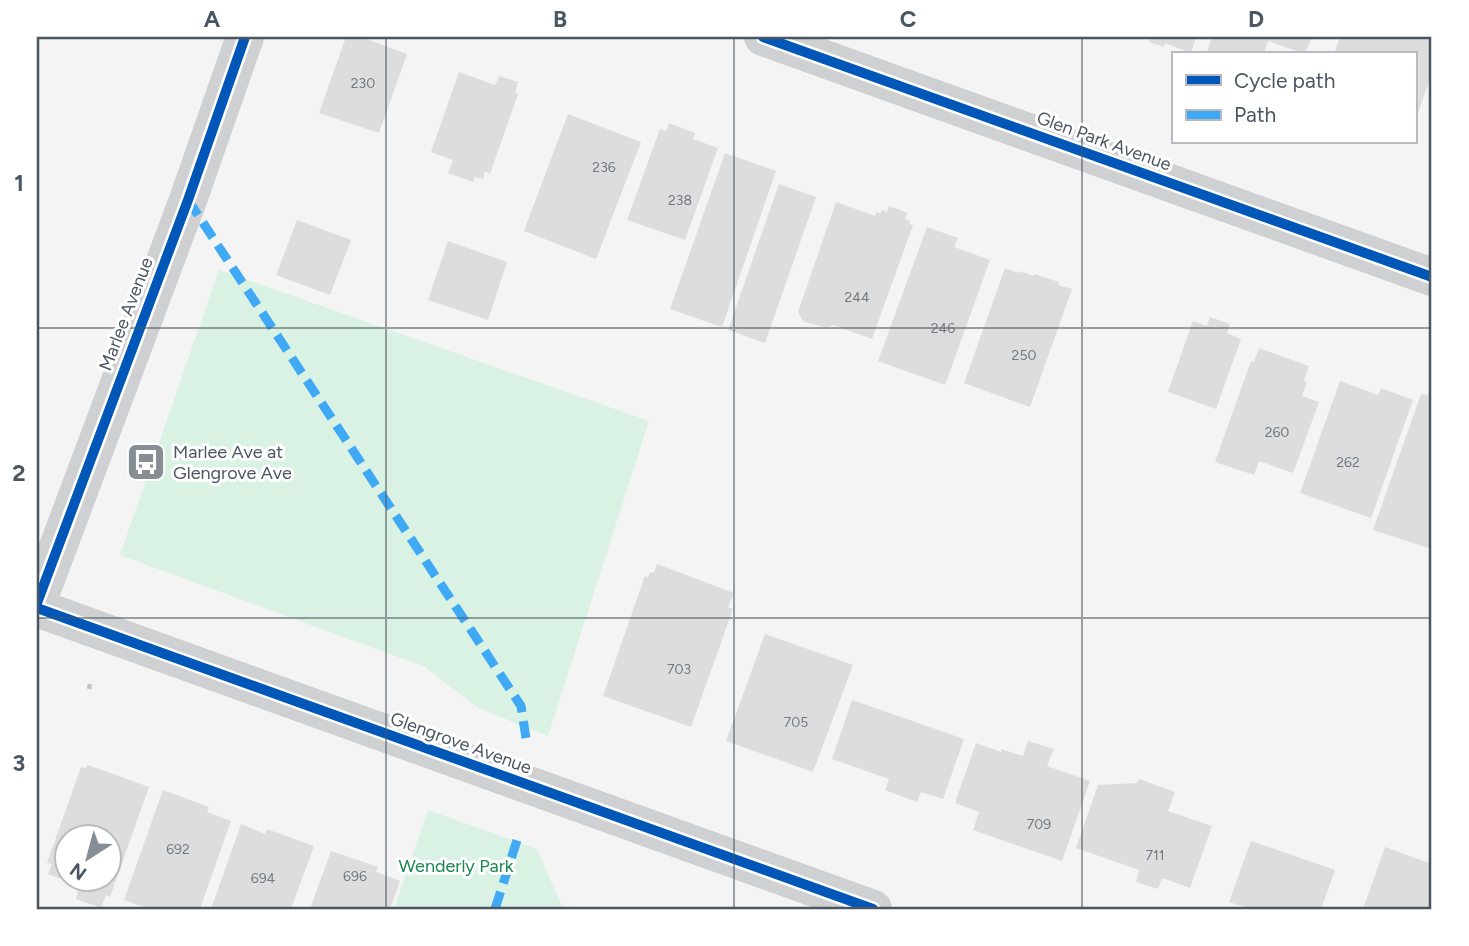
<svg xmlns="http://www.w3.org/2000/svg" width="1469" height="946" viewBox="0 0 1469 946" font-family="Figtree,sans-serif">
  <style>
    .green { fill: #d9f2e3 }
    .building { fill: #ddddde; fill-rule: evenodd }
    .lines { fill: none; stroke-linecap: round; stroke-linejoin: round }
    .path { stroke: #bcc7c4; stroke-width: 4.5; stroke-dasharray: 5 3.5; stroke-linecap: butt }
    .minor { stroke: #ced0d2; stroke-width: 38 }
    .quiet { stroke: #3fa9f5; stroke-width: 9; stroke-dasharray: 18 9; stroke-linecap: butt }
    .cycleway-casing { stroke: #fff; stroke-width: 15 }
    .cycleway { stroke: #0057b8; stroke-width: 10 }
    .grid { fill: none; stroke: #4a5661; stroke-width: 2; stroke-opacity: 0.55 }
    .labels { text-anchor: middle; stroke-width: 6; stroke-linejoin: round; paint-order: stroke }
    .number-label { font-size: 14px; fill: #707881 }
    .street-label { font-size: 18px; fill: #4a5661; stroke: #fff }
    .poi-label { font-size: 18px; fill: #4a5661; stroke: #fff; text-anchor: start }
    .park-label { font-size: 18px; fill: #17864f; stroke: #fff }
    .neatline { fill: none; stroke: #4a5661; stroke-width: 2.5 }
    .grid-label { font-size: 23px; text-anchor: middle; font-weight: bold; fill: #4a5661 }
  </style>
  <rect width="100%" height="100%" fill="#f4f4f4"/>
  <!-- green -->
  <g class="green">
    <path d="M 219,270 L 649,421 L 548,736 L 478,708 L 425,667 L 120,555 Z"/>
    <path d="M 428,810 L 537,849 L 563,909 L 394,909 Z"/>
  </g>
  <!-- building -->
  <g class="building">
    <path d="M 346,37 L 361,37 L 407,54 L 379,133 L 319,113 Z"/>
    <path d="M 1151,37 L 1196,37 L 1191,53 L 1165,43 L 1164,47 L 1149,42 Z"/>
    <path d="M 1212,37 L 1312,37 L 1305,54 L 1268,41 L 1264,54 L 1215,54 L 1207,52 Z"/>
    <path d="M 1340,37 L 1432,37 L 1432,72 L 1415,122 L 1415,54 L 1334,54 Z"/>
    <path d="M 459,72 L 495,85 L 499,76 L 518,82 L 515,93 L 518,94 L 490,174 L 485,171 L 483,179 L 475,177 L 473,182 L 448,173 L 453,160 L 431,152 Z"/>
    <path d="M 568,114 L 641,142 L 596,259 L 524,231 Z"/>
    <path d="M 669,123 L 695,133 L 693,139 L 718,148 L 685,240 L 627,220 L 660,129 L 666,131 Z"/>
    <path d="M 725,153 L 776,171 L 722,327 L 670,309 Z"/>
    <path d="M 779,184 L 816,197 L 765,343 L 728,330 Z"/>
    <path d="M 836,202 L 875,216 L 876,212 L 881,213 L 881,210 L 887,212 L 889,206 L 908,213 L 905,219 L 910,221 L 909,224 L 913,225 L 872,339 L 833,325 L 826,328 L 803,321 L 798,312 Z"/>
    <path d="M 297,220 L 351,240 L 330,295 L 276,275 Z"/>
    <path d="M 927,227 L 958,238 L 954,247 L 990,260 L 945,385 L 878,361 Z"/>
    <path d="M 448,241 L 507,262 L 488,320 L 428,300 Z"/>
    <path d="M 1005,268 L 1019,273 L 1020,271 L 1033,276 L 1034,274 L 1059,282 L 1058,285 L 1072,289 L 1030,407 L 964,383 Z"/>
    <path d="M 1210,317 L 1230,324 L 1227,333 L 1241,339 L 1216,409 L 1168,392 L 1193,321 L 1207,326 Z"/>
    <path d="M 1259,348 L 1309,366 L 1304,381 L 1307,382 L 1302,396 L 1319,402 L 1293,473 L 1259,461 L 1254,475 L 1215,462 L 1251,361 L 1254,362 Z"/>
    <path d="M 1340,381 L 1378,395 L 1381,388 L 1413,400 L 1371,518 L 1300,493 Z"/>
    <path d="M 1429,391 L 1432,392 L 1431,549 L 1373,530 L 1421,394 L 1428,395 Z"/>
    <path d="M 657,564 L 734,593 L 728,607 L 733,609 L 691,727 L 603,696 L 645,576 L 648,578 L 650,572 L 654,573 Z"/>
    <path d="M 765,634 L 853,665 L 813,772 L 726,741 Z"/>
    <path d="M 852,700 L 964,739 L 943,799 L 921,792 L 917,802 L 885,790 L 889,779 L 832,759 Z"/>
    <path d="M 1028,741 L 1054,749 L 1047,766 L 1090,781 L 1062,861 L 973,830 L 979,812 L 955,803 L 976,743 L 1001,752 L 1001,749 L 1023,756 Z"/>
    <path d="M 88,765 L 149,787 L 110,897 L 106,895 L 101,908 L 76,899 L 79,886 L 48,874 L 52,864 L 47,863 L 81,767 L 86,768 ZM 66,838 L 108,838 L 108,880 L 66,880 Z"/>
    <path d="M 1139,779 L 1175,792 L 1168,811 L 1212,826 L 1190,888 L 1162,878 L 1158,889 L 1136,882 L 1139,870 L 1076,848 L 1098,785 L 1137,783 Z"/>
    <path d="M 163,790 L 209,807 L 207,812 L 231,821 L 200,909 L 149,909 L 124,900 Z"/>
    <path d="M 241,824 L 265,834 L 267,829 L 314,846 L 291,909 L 211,909 Z"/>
    <path d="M 1251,841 L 1335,870 L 1321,909 L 1251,909 L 1229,902 Z"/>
    <path d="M 1385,847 L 1432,864 L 1432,909 L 1363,909 Z"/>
    <path d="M 331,851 L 378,867 L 376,872 L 400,881 L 390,909 L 310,909 Z"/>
  </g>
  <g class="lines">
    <!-- path -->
    <path class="path" d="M 89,689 L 90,684"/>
    <!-- minor -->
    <g class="minor">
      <path d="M 763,37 L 1432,277"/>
      <path d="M 37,603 L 188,200 L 245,37"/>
      <path d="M 37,608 L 873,909"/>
    </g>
    <!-- quiet -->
    <g class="quiet">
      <path d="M 188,200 L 521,706 L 526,738"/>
      <path d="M 495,909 L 518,837"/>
    </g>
    <!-- cycleway casing -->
    <g class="cycleway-casing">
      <g id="cycleway">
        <path d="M 763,37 L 1432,277"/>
        <path d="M 37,603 L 188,200 L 245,37"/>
        <path d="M 37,608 L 873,909"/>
      </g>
    </g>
    <!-- cycleway -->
    <use href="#cycleway" class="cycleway"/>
  </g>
  <!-- grid -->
  <path class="grid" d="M 386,37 L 386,909M 734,37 L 734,909M 1082,37 L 1082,909M 37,328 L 1432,328M 37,618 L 1432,618"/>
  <!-- icons -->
  <defs>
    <g id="bus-square" transform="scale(2.0125)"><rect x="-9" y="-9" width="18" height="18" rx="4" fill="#868d94" stroke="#fff"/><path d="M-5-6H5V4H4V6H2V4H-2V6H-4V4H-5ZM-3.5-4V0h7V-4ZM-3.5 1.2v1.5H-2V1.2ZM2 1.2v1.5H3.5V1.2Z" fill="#fff"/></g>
  </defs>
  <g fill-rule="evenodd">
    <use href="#bus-square" x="146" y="462"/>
  </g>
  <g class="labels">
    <!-- number labels -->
    <g class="number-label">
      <text x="363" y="88">230</text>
      <text x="604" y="172">236</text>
      <text x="680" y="205">238</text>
      <text x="857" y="302">244</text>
      <text x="943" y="333">246</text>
      <text x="1024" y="360">250</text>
      <text x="1277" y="437">260</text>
      <text x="1348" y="467">262</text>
      <text x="679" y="674">703</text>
      <text x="796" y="727">705</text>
      <text x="1039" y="829">709</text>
      <text x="178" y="854">692</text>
      <text x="1155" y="860">711</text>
      <text x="355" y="881">696</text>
      <text x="263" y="883">694</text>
    </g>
    <!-- street labels -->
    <g class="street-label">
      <text transform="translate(1104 141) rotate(20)" y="6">Glen Park Avenue</text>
      <text transform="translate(126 314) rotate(-69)" y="6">Marlee Avenue</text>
      <text transform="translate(461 743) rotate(20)" y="6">Glengrove Avenue</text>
    </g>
    <!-- poi labels -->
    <g class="poi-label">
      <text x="173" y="458">Marlee Ave at<tspan x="173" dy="21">Glengrove Ave</tspan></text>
    </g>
    <!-- park labels -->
    <g class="park-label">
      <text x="456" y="872">Wenderly Park</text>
    </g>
  </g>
  <!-- border -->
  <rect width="1469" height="946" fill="none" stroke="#ffffff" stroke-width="77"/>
  <!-- legend -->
  <rect x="1172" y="52" width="245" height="91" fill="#ffffff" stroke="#b7bbc0" stroke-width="2"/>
  <rect x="1186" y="75" width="35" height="10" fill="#0057b8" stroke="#b7bbc0" stroke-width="2"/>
  <text x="1234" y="88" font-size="21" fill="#4a5661">Cycle path</text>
  <rect x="1186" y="110" width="35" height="10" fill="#3fa9f5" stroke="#b7bbc0" stroke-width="2"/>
  <text x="1234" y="122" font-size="21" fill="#4a5661">Path</text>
  <!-- north arrow -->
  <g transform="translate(88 858) rotate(216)"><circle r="33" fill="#ffffff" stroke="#b7bbc0" stroke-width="2"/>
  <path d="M0-5L12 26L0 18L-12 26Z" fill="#868d94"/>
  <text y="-10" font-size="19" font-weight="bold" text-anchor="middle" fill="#4a5661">N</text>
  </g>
  <rect x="38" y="38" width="1392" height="870" class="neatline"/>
  <g class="grid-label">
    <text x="212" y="27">A</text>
    <text x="560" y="27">B</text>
    <text x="908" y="27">C</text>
    <text x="1256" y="27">D</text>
    <text x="19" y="191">1</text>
    <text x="19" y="481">2</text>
    <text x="19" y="771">3</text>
  </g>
</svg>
